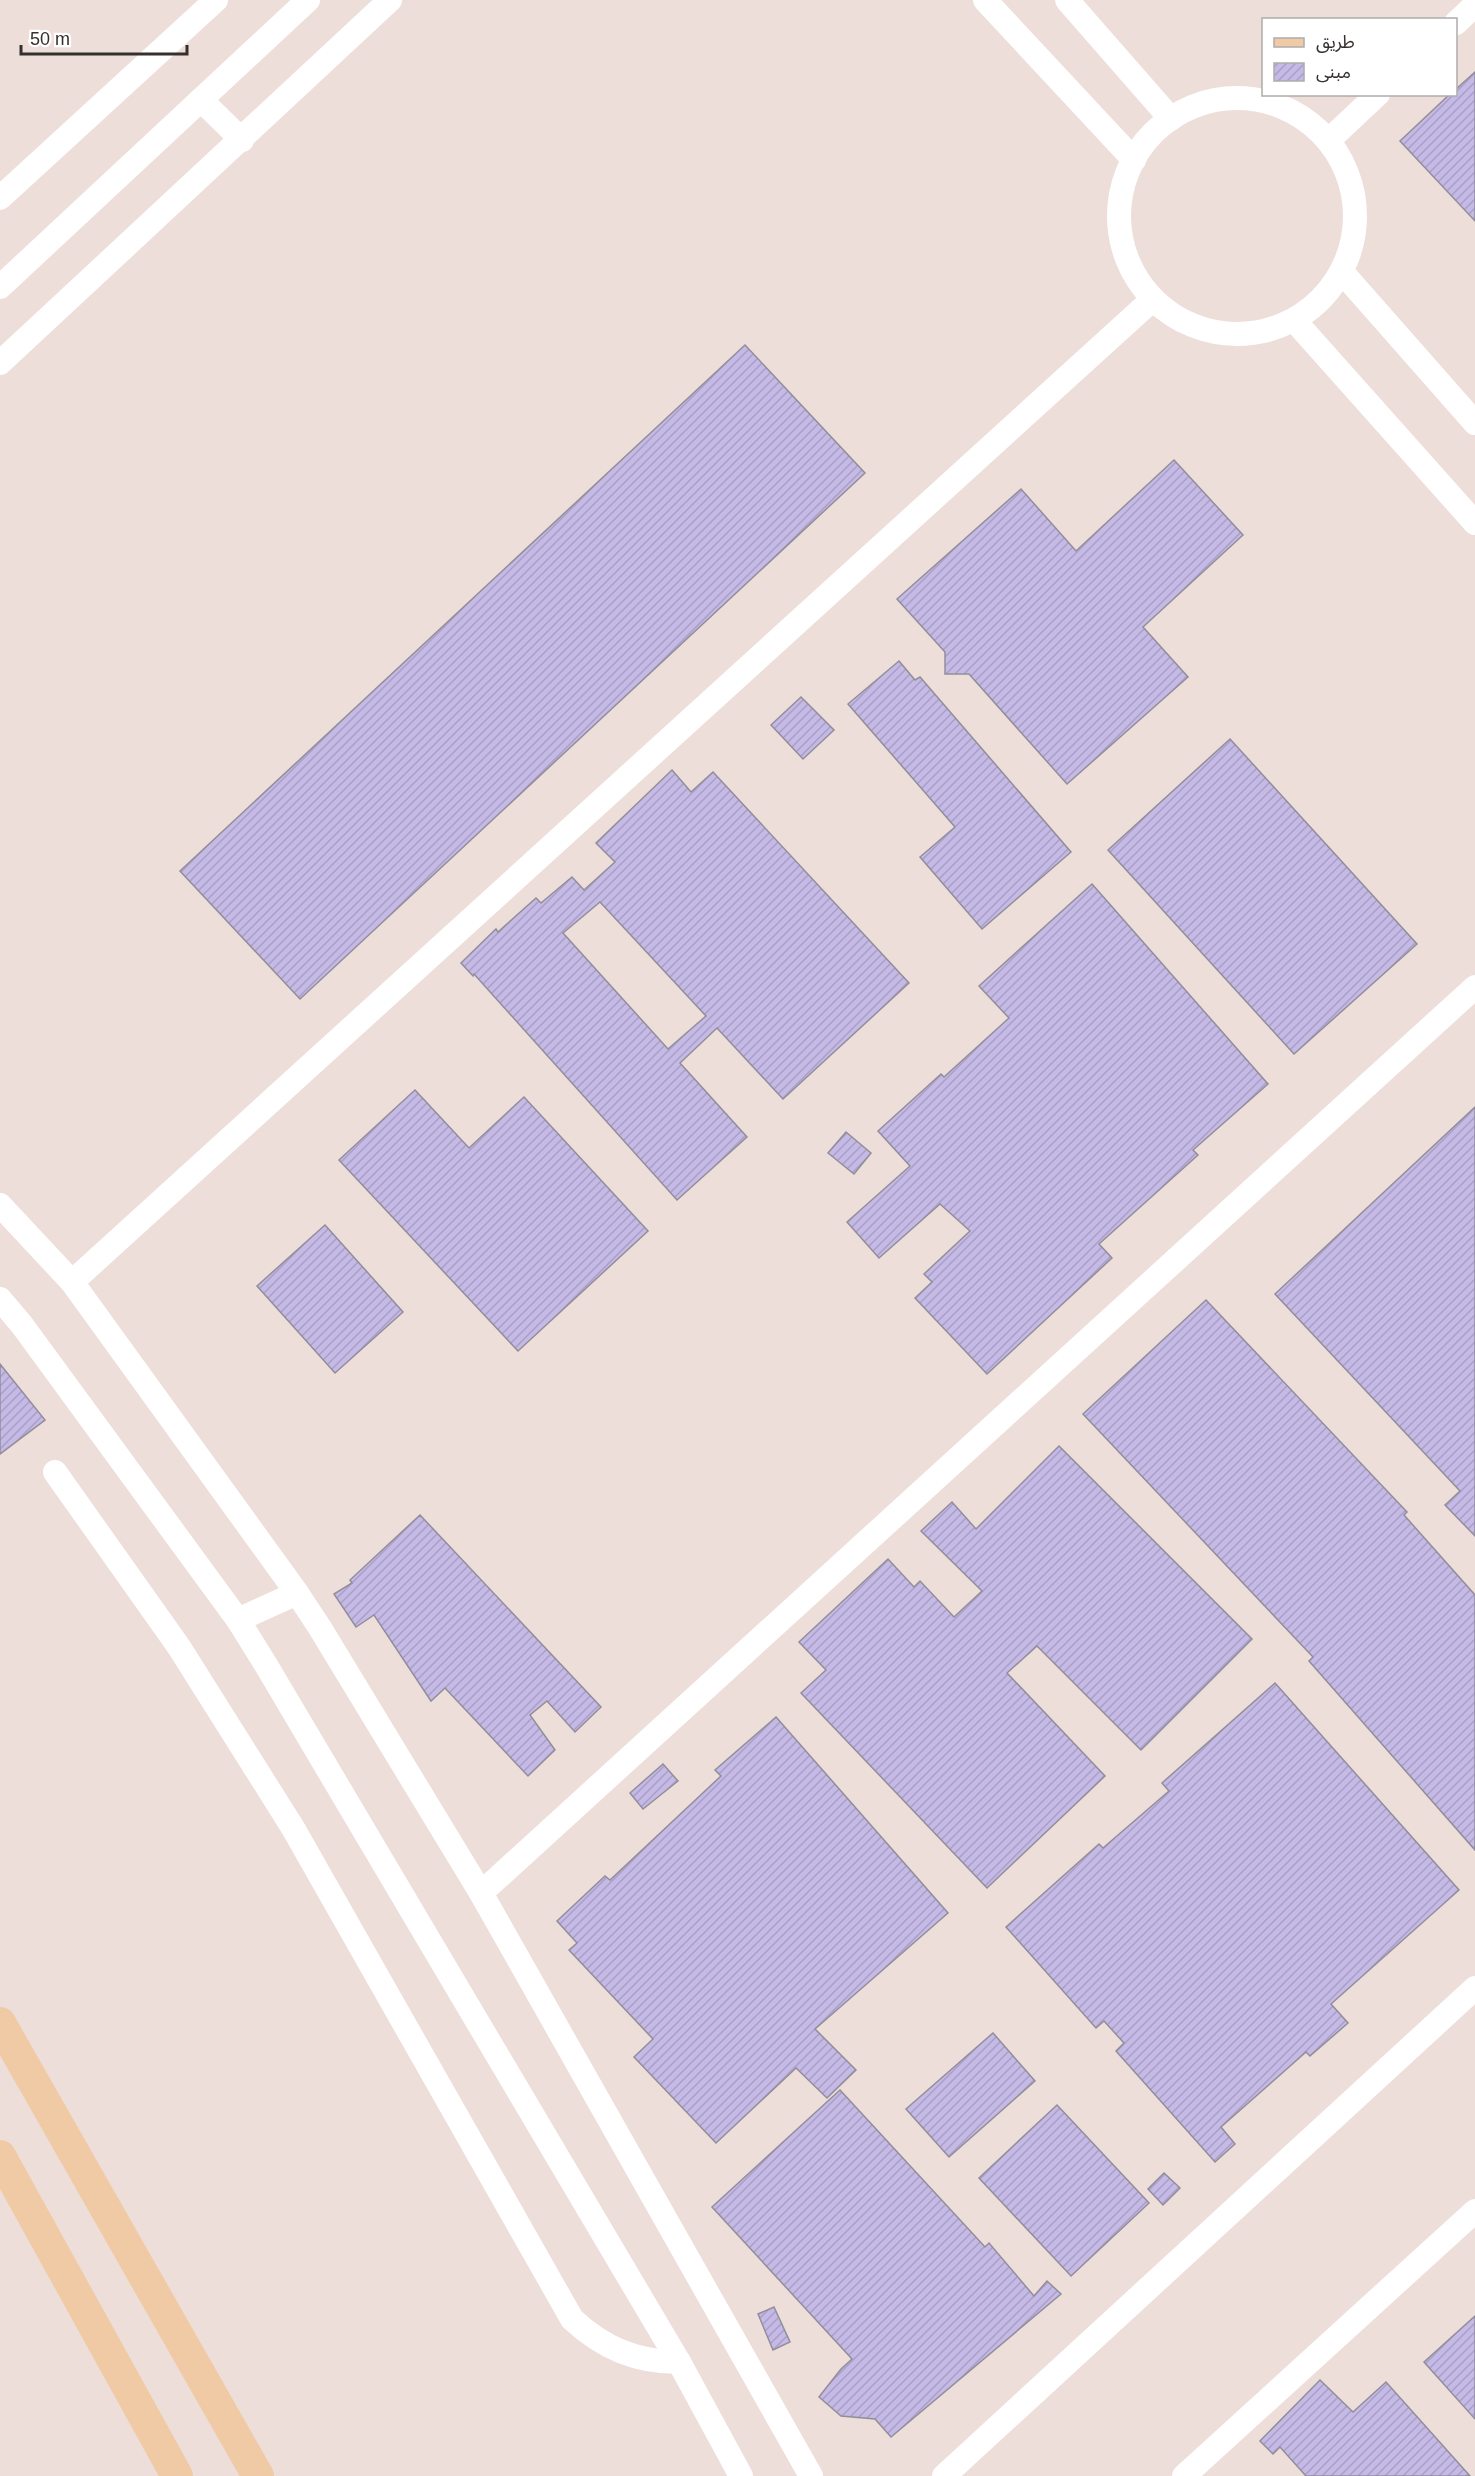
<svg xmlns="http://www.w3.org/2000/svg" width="1475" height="2476" viewBox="0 0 1475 2476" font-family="Arial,'Noto Sans Arabic',sans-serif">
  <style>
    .building { fill: url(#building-hatch); stroke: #918e9a; stroke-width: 1.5; fill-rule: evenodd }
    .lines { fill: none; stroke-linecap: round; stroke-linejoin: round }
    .minor { stroke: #fff; stroke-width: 24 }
    .major { stroke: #f0caa4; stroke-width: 32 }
  </style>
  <defs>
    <pattern id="building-hatch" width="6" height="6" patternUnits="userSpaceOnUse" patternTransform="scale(1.5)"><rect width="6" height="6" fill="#c5b9e6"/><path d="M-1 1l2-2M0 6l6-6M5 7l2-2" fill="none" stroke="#aa9fc6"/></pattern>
  </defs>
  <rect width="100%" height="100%" fill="#edded9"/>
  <!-- building -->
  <g class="building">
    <path d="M 1475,72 L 1475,221 L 1400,141 L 1450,94 L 1455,94 L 1455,90 Z"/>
    <path d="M 745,345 L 865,473 L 300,999 L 180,871 Z"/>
    <path d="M 1174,460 L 1243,535 L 1143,627 L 1188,677 L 1067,784 L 969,674 L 945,674 L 945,652 L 897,599 L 1021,489 L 1076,551 Z"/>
    <path d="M 899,661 L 915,680 L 920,677 L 1071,852 L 982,929 L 920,857 L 955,827 L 848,704 Z"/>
    <path d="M 801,697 L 834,730 L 803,759 L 771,725 Z"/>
    <path d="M 1230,739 L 1417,944 L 1294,1054 L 1108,850 Z"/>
    <path d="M 672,770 L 691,792 L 713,772 L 909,983 L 783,1099 L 717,1028 L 680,1063 L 747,1137 L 677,1200 L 474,974 L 473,976 L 461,963 L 496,929 L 498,932 L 536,898 L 541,903 L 572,877 L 584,890 L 615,862 L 596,843 ZM 600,902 L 706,1016 L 668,1049 L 563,933 Z"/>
    <path d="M 1092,884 L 1268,1084 L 1193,1150 L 1198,1155 L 1099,1244 L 1112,1258 L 987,1374 L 915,1298 L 932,1282 L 924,1274 L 970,1231 L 940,1204 L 879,1258 L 847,1222 L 910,1166 L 878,1131 L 941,1074 L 944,1077 L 1009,1018 L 979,986 Z"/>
    <path d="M 415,1090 L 469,1148 L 524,1097 L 648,1231 L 518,1351 L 339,1160 Z"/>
    <path d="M 1475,1107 L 1475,1536 L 1445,1505 L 1460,1491 L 1275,1294 Z"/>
    <path d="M 846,1132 L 871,1153 L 854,1174 L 828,1153 Z"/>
    <path d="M 325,1225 L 403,1312 L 335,1373 L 257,1286 Z"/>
    <path d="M 1206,1300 L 1407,1512 L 1404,1515 L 1475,1595 L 1475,1850 L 1309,1661 L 1313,1657 L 1083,1414 Z"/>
    <path d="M 0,1364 L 45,1420 L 0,1454 Z"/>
    <path d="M 1059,1446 L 1252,1639 L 1141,1750 L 1037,1646 L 1007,1673 L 1105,1776 L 987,1888 L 801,1693 L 826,1670 L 799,1642 L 888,1559 L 914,1587 L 920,1581 L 954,1617 L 982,1591 L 921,1531 L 952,1502 L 976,1529 Z"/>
    <path d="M 420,1515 L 601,1707 L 575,1732 L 547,1701 L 530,1715 L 555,1750 L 528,1776 L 445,1688 L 431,1701 L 374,1615 L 356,1627 L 334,1594 L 352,1583 L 350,1580 Z"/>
    <path d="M 1275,1683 L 1459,1890 L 1331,2004 L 1348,2023 L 1310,2056 L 1306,2052 L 1221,2127 L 1235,2144 L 1215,2162 L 1116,2051 L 1124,2043 L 1104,2021 L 1096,2028 L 1006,1927 L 1099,1844 L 1103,1848 L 1169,1791 L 1162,1783 Z"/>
    <path d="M 776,1717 L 948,1913 L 815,2029 L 856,2070 L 827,2098 L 796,2068 L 716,2143 L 634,2057 L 653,2039 L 569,1950 L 577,1943 L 557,1921 L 605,1876 L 610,1880 L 721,1776 L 715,1770 Z"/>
    <path d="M 663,1764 L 678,1781 L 643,1809 L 630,1793 Z"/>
    <path d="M 993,2033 L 1035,2081 L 949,2157 L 906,2109 Z"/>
    <path d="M 840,2090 L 985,2247 L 989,2243 L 1034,2296 L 1047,2281 L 1061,2294 L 891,2437 L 875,2419 L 841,2416 L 819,2397 L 841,2369 L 852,2359 L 712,2207 Z"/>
    <path d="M 1057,2105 L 1149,2203 L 1071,2276 L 979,2178 Z"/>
    <path d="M 1164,2173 L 1180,2188 L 1163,2205 L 1148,2189 Z"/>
    <path d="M 774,2307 L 790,2342 L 773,2350 L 758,2314 Z"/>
    <path d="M 1475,2316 L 1475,2419 L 1424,2362 Z"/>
    <path d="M 1320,2380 L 1353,2412 L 1386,2382 L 1470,2476 L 1306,2476 L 1280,2447 L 1273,2454 L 1260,2441 Z"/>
  </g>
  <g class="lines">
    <!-- minor -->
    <g class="minor">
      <path d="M 985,0 L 1134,160"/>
      <path d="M 1067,0 L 1171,119"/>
      <path d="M 1456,23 L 1475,5"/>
      <circle cx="1237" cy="216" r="118"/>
      <path d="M 201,100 L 242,140"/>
      <path d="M 1329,140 L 1378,94"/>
      <path d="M 0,198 L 216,0"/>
      <path d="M 1342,272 L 1475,423"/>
      <path d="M 0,287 L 308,0"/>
      <path d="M 1294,320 L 1475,523"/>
      <path d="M 0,363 L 390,0"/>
      <path d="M 0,1205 L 72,1282 L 297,1593 L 320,1628 L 481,1893 L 811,2476"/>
      <path d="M 72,1282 L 1153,299"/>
      <path d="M 0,1299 L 22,1325 L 238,1620 L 266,1665 L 679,2362 L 741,2476"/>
      <path d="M 55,1472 L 179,1647 L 293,1828 L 572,2319 C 603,2348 636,2362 679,2362"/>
      <path d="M 238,1620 L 297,1593"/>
      <path d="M 481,1893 L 1475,987"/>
      <path d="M 944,2476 L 1475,1988"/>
      <path d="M 1184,2476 L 1475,2211"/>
    </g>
    <!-- major -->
    <g class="major">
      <path d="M 0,2023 L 258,2476"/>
      <path d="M 0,2156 L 177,2476"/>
    </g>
  </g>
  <!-- legend -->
  <rect x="1262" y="18" width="195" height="78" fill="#ffffff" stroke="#aeacab" stroke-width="1.5"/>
  <rect x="1274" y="38" width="30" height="9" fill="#f0caa4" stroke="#aeacab" stroke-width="1.5"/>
  <text x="1316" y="48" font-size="18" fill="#352f2d">طريق</text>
  <rect x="1274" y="63" width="30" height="18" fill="url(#building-hatch)" stroke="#aeacab" stroke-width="1.5"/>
  <text x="1316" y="78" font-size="18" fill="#352f2d">مبنى</text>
  <!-- scale -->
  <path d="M21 45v9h166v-9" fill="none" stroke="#352f2d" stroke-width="3"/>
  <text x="30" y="45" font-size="18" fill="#352f2d" stroke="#ffffff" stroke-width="4.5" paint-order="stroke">50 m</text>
</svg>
